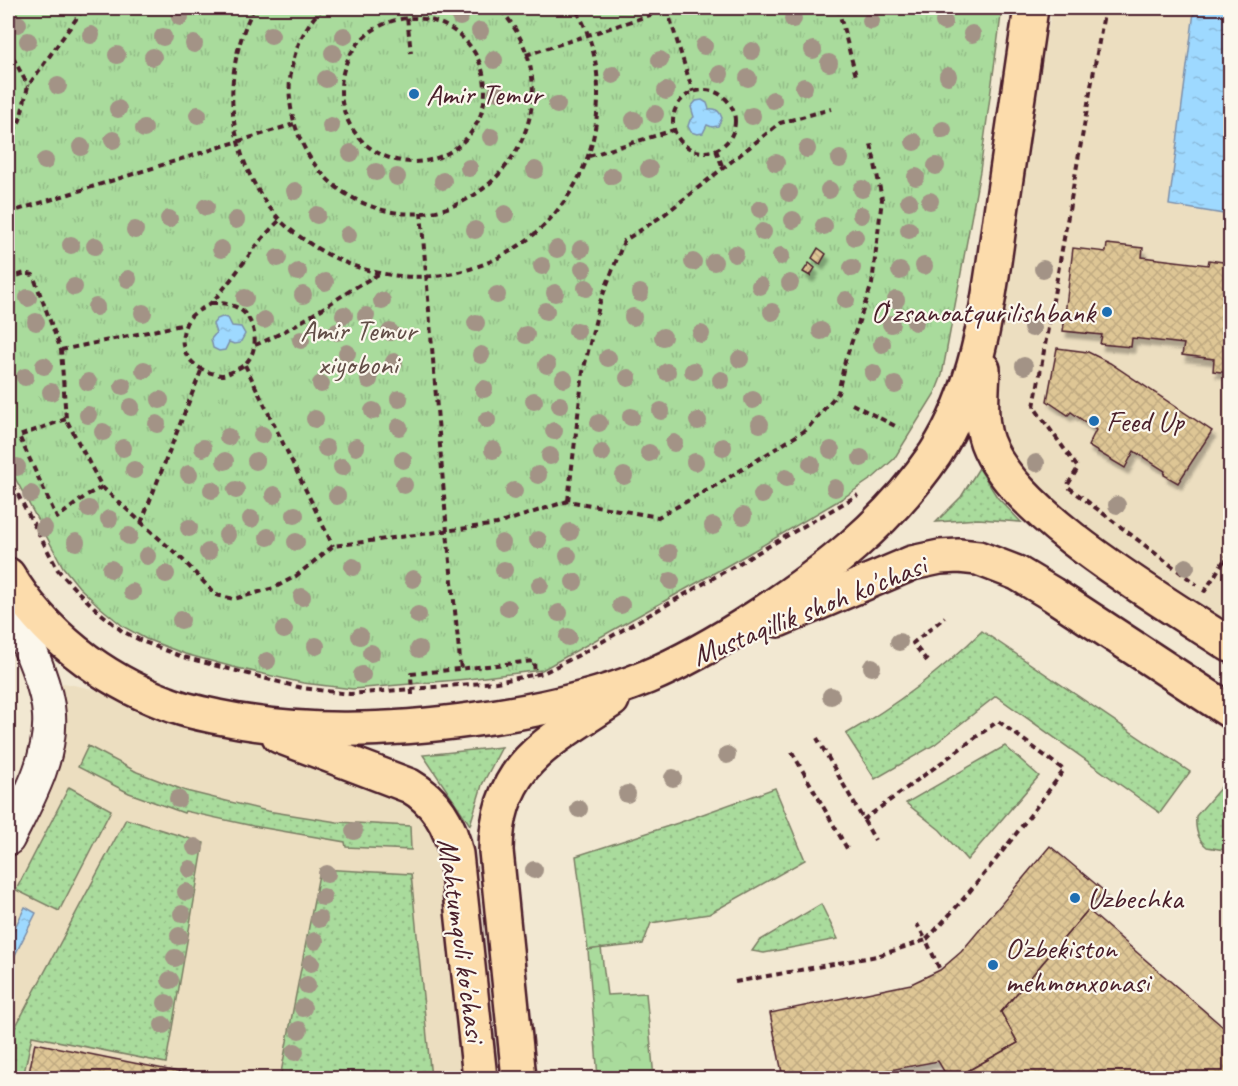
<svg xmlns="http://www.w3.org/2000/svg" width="1238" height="1086" viewBox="0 0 1238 1086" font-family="Caveat,sans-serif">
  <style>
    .built { fill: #ecdec0 }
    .grass { fill: url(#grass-dots); stroke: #7a7d64; stroke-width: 1.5 }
    .forest { fill: url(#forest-crowns); stroke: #7a7d64; stroke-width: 1.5 }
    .park { fill: url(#park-tufts); stroke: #7a7d64; stroke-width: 1.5 }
    .water { fill: url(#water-ripples); stroke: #7c8faa; stroke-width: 1.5 }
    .building { fill: url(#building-cross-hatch); stroke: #4a1f2b; stroke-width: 1.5; filter: url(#shadow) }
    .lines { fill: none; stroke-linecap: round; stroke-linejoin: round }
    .secondary-casing { stroke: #4a1f2b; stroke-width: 36 }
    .primary-casing { stroke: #4a1f2b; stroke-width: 38 }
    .path { stroke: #4a1f2b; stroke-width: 4; stroke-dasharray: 6 4.5; stroke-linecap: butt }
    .secondary { stroke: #fbf7ec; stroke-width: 32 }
    .primary { stroke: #fcdcac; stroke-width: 33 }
    .tree { fill: #a39386 }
    .poi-dot { fill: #1f6fb2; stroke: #fbf7ec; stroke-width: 2 }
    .labels { text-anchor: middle; stroke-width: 4.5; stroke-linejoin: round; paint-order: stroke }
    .poi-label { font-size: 30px; fill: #4a1f2b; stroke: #fbf7ec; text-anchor: start }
    .park-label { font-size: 30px; fill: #624e47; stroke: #fbf7ec }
    .street-label { font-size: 30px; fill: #4a1f2b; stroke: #fbf7ec }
  </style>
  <defs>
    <pattern id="grass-dots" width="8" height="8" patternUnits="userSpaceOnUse" patternTransform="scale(1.5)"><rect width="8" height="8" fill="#a9db9c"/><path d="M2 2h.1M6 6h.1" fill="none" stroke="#93bc87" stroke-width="1.8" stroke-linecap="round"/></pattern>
    <pattern id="forest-crowns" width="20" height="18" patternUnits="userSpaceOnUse" patternTransform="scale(1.5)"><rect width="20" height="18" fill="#a9db9c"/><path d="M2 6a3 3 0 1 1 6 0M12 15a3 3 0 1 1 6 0" fill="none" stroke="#93bc87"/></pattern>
    <pattern id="park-tufts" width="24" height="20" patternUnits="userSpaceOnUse" patternTransform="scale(1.5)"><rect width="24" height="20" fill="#a9db9c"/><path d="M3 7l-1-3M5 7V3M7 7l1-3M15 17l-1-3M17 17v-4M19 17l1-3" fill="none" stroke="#93bc87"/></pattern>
    <pattern id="water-ripples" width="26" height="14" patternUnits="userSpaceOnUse" patternTransform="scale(1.5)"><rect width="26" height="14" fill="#9ed9ff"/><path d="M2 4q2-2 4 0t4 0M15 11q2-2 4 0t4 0" fill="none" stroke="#8abadb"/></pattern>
    <pattern id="building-cross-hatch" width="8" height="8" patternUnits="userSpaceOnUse" patternTransform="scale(1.5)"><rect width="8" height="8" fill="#dec695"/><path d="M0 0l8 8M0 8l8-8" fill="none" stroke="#c0aa81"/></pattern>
    <filter id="shadow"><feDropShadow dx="3.5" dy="6" stdDeviation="1.5" flood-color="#0004"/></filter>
  </defs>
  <rect width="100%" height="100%" fill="#f2e8d2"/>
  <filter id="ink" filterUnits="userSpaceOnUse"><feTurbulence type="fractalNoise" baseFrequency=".0167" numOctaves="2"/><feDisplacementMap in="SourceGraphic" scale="12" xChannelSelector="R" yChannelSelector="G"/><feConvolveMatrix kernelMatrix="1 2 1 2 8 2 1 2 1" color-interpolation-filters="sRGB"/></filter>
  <g filter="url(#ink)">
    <!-- built -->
    <g class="built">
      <path d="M 1053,8 L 1230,8 L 1230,645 L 1129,578 L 988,445 L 999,229 Z"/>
      <path d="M 64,683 L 168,705 L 435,805 L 480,1078 L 8,1078 L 8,839 L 31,793 L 45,689 Z"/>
    </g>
    <!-- grass -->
    <g class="grass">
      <path d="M 979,468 L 997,497 L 1021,522 L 978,519 L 936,522 L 961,497 Z"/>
      <path d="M 982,631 L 1190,772 L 1160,813 L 996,696 L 934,745 L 875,779 L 846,734 C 896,705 940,672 982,631 Z"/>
      <path d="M 88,746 L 137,772 L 186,791 L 267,811 L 337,822 L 410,826 L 411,850 L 346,847 L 345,842 L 253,826 L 185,811 L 184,813 L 129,793 L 78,767 Z"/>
      <path d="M 1005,746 L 1039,776 L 967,860 L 940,830 L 906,803 Z"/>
      <path d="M 502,747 L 482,785 L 470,825 L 423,755 Z"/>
      <path d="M 1222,786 L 1230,792 L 1230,851 L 1207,847 C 1198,840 1195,828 1196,816 Z"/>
      <path d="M 69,787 L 111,810 L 59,911 L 16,890 Z"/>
      <path d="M 775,788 L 805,860 L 709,914 L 651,923 L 643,944 L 588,950 L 576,856 L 678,823 Z"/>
      <path d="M 126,819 L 204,843 L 166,1063 L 32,1036 L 23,1078 L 8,1078 L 8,1041 Z"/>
      <path d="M 320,869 L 411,874 L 431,1078 L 280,1078 Z"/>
      <path d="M 821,904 L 838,939 L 764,953 L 752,951 L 759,941 Z"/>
    </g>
    <!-- forest -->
    <path class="forest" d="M 601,948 L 607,995 L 646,993 L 654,1078 L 598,1078 L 588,950 Z"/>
    <!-- park -->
    <path class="park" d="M 8,8 L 1002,8 L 980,171 L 942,375 L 935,393 L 894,459 L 874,477 L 843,498 L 748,554 L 542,670 L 468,679 L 353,689 L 303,683 L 233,667 L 185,654 L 146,639 L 124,627 L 101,608 L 79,587 L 63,567 L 8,465 Z"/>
    <!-- water -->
    <g class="water">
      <path d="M 1204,8 L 1230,8 L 1230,215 L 1169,205 L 1194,12 Z"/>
      <path d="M 702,100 L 707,103 L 709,109 C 716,108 720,111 722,118 L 718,126 L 712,127 L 707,125 L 703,133 L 697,134 L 691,132 L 688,126 L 690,120 L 694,117 L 691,107 L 696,101 Z"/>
      <path d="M 222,317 L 228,318 L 232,326 L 241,327 L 245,334 L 240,343 L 234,344 L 229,342 L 225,350 L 219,351 L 213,348 L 211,339 L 216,333 L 213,324 L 217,319 Z"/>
      <path d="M 25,907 L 36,913 L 8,969 L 8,942 Z"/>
    </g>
    <!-- building -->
    <g class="building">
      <path d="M 1107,244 L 1143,248 L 1142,257 L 1208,265 L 1209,260 L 1230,263 L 1230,373 L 1213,371 L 1214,359 L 1182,355 L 1184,344 L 1132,338 L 1131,347 L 1100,344 L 1102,335 L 1063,331 L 1073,248 L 1106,252 Z"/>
      <path d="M 818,248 L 826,254 L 820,264 L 812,258 Z"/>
      <path d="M 809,263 L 815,268 L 810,276 L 803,272 Z"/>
      <path d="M 1057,348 L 1088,352 L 1110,363 L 1212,431 L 1178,483 L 1164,475 L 1165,471 L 1134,451 L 1125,468 L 1088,446 L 1096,430 L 1071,412 L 1068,415 L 1047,401 Z"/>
      <path d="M 1050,846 L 1104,891 L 1001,1012 L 1018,1043 L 955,1078 L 948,1078 L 938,1061 L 847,1078 L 783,1078 L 770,1013 L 911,984 L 940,970 L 961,952 Z"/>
      <path d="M 1088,910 L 1230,1033 L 1230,1078 L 955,1078 L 1018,1043 L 1001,1012 Z"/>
      <path d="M 35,1043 L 208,1078 L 28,1078 Z"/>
    </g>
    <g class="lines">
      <!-- secondary casing -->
      <g class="secondary-casing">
        <path id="secondary" d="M 8,598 C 21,630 47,681 49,715 C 52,759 27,801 8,839"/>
      </g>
      <!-- primary casing -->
      <g class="primary-casing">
        <g id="primary">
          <path d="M 983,369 C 982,392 979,420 987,442 C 1014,516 1165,602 1230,645"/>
          <path d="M 8,575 C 43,634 102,679 166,703 C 182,710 200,713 218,717 C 303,735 391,731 477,719 C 535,711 593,699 647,677 C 685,661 721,640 755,618 C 824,573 888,523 935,454 C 982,382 989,295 1001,212 C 1011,144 1021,76 1031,8"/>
          <path d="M 778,620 L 912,563 L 940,557 L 959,556 L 978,558 L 1017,573 L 1052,594 L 1230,711"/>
          <path d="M 279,736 L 410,786 C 436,801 450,824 456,854 L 480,1078"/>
          <path d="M 519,1078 L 496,851 C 496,765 549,742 612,700"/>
        </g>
      </g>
      <!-- path -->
      <g class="path">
        <path d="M 254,8 C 218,77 227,160 279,219 C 289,230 303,239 315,247 C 379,287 458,287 520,245 C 555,221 581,184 592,143 C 603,98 600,48 575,8"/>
        <path d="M 323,8 C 296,33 284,77 292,113 C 299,146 317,175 346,194 C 468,269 595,112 499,8"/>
        <path d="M 406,8 L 411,53"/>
        <path d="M 838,8 L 856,76"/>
        <path d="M 1105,8 L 1034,407 L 1078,468 L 1067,486 L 1197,585"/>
        <path d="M 667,9 L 693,92"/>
        <circle cx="413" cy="90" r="72"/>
        <path d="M 8,48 L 28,86"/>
        <path d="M 526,55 L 672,8"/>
        <circle cx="704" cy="121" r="31"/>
        <path d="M 8,141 L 20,120 L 28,86 L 84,8"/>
        <path d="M 716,150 L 723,168"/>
        <path d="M 589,156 L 674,130"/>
        <path d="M 421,212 L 447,532 L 461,670"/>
        <path d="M 8,213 L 294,124"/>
        <path d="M 8,279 L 25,273 L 33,275 L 61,350 L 66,419 L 102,487 L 183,560 L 216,595 L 234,599 L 274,588 L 296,576 L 333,546 L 497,524 L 568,501 L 658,517 L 715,486 L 806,430 L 838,393 L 845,361 L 872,284 L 882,199 L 871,144"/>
        <path d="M 211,303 C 220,303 229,303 238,308 C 256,319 261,349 245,364 C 242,367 237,369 233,371 C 229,373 226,375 221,375 C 195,372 174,352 186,324 C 192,310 204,310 213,301 C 237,275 254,244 280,220"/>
        <path d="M 255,345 C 299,328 337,296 379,274"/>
        <path d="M 61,350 L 186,324"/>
        <path d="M 245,365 L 333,546"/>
        <path d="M 852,404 L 899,428"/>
        <path d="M 66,419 L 19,436 L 57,518 L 87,495 L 102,487"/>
        <path d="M 8,476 L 58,570 L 75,589 L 98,611 L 122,631 L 144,642 L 183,657 L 302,688 L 350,694 L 496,682 L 543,673 L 579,655 L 858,495"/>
        <path d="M 568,501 L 583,372 L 600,302 L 624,241 L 665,214 L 780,123 L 831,109"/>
        <path d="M 141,523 L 201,371"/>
        <path d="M 1224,560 L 1230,564"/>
        <path d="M 1203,590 L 1205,591 L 1230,551"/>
        <path d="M 927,661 L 913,643 L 945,617"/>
        <path d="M 412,695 L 411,674 L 534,661 L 535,675"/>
        <path d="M 817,738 L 875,840"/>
        <path d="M 792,752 L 849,852"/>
        <path d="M 863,820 L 998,721 L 1064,770 C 1020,829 977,887 926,940 L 940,970"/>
        <path d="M 735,982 L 877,956 L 926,940 L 917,924"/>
      </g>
      <!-- secondary -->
      <use href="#secondary" class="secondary"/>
      <!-- primary -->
      <use href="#primary" class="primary"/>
    </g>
    <!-- trees -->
    <g class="tree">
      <circle cx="180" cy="17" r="9"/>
      <circle cx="460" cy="17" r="9"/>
      <circle cx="793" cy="19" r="9"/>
      <circle cx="871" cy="21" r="9"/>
      <circle cx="944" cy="22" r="9"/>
      <circle cx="18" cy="24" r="9"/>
      <circle cx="480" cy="31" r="9"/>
      <circle cx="972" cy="34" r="9"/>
      <circle cx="91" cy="35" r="9"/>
      <circle cx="271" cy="35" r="9"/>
      <circle cx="344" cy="36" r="9"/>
      <circle cx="163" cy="37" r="9"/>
      <circle cx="28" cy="41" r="9"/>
      <circle cx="194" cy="44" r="9"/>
      <circle cx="704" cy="46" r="9"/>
      <circle cx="813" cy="50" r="9"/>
      <circle cx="752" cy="51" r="9"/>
      <circle cx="333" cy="53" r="9"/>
      <circle cx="117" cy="55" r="9"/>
      <circle cx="153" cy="57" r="9"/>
      <circle cx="494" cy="60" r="9"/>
      <circle cx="660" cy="60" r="9"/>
      <circle cx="829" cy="63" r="9"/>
      <circle cx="720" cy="74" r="9"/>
      <circle cx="613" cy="75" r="9"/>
      <circle cx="948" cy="76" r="9"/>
      <circle cx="748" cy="78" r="9"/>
      <circle cx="326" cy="79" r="9"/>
      <circle cx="58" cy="86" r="9"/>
      <circle cx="804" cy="87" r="9"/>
      <circle cx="666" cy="91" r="9"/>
      <circle cx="497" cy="92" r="9"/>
      <circle cx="773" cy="100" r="9"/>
      <circle cx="557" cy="105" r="9"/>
      <circle cx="118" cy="109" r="9"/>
      <circle cx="655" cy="114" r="9"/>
      <circle cx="198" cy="115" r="9"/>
      <circle cx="752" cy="116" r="9"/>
      <circle cx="634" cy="120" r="9"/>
      <circle cx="331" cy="126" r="9"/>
      <circle cx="144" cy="129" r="9"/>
      <circle cx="943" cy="130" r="9"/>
      <circle cx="491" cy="137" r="9"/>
      <circle cx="113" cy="140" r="9"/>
      <circle cx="914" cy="142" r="9"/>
      <circle cx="81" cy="147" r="9"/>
      <circle cx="807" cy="149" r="9"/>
      <circle cx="351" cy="153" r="9"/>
      <circle cx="840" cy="159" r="9"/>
      <circle cx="45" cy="161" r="9"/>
      <circle cx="776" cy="163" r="9"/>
      <circle cx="936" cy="166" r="9"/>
      <circle cx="469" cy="168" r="9"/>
      <circle cx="649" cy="169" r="9"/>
      <circle cx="535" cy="170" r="9"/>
      <circle cx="376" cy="172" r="9"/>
      <circle cx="612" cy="176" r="9"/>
      <circle cx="397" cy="177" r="9"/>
      <circle cx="916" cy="177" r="9"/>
      <circle cx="443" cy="181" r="9"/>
      <circle cx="862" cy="189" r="9"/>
      <circle cx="829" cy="190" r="9"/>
      <circle cx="295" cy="191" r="9"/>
      <circle cx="789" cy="193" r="9"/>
      <circle cx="909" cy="201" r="9"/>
      <circle cx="930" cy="201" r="9"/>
      <circle cx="206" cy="207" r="9"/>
      <circle cx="760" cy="209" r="9"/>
      <circle cx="505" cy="214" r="9"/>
      <circle cx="317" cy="215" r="9"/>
      <circle cx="861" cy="215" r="9"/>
      <circle cx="169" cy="219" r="9"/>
      <circle cx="236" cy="220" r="9"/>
      <circle cx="793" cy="220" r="9"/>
      <circle cx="824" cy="226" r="9"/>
      <circle cx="135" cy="230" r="9"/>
      <circle cx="475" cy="230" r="9"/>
      <circle cx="909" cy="230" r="9"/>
      <circle cx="763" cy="232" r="9"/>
      <circle cx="348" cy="235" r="9"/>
      <circle cx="855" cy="237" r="9"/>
      <circle cx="71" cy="245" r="9"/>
      <circle cx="95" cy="246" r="9"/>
      <circle cx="221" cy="249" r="9"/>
      <circle cx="557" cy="249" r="9"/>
      <circle cx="581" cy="249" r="9"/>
      <circle cx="735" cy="254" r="9"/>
      <circle cx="781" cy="256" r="9"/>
      <circle cx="278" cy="258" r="9"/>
      <circle cx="693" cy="262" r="9"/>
      <circle cx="714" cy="262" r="9"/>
      <circle cx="542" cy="266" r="9"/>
      <circle cx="924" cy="266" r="9"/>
      <circle cx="852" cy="268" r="9"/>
      <circle cx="583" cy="269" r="9"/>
      <circle cx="1043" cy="269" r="9"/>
      <circle cx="900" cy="271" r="9"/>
      <circle cx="298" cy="272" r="9"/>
      <circle cx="128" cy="279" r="9"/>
      <circle cx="325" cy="282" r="9"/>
      <circle cx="790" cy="283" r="9"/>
      <circle cx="760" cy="286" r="9"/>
      <circle cx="74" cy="287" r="9"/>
      <circle cx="586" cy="288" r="9"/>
      <circle cx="555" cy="293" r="9"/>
      <circle cx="640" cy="293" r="9"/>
      <circle cx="303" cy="295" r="9"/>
      <circle cx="497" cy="295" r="9"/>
      <circle cx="28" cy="298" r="9"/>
      <circle cx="245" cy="298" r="9"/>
      <circle cx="846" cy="300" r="9"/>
      <circle cx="896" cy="300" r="9"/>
      <circle cx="382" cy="301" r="9"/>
      <circle cx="96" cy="307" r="9"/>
      <circle cx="546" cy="311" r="9"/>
      <circle cx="772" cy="312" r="9"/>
      <circle cx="143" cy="313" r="9"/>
      <circle cx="344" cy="315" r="9"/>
      <circle cx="366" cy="316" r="9"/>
      <circle cx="633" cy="317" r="9"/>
      <circle cx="264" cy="320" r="9"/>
      <circle cx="36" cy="322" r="9"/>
      <circle cx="915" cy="322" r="9"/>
      <circle cx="476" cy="323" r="9"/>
      <circle cx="891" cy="324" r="9"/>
      <circle cx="1032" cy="328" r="9"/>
      <circle cx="577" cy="331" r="9"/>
      <circle cx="821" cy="331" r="9"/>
      <circle cx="337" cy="332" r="9"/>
      <circle cx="390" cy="332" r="9"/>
      <circle cx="701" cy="334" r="9"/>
      <circle cx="526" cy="335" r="9"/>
      <circle cx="663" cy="337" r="9"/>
      <circle cx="301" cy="340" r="9"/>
      <circle cx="882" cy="344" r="9"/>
      <circle cx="347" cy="353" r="9"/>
      <circle cx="481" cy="355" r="9"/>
      <circle cx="608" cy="358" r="9"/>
      <circle cx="740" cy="359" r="9"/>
      <circle cx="394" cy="362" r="9"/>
      <circle cx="547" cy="365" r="9"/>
      <circle cx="44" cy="366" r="9"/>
      <circle cx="1024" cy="366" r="9"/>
      <circle cx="144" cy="370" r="9"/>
      <circle cx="693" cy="371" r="9"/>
      <circle cx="667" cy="372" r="9"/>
      <circle cx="873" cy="373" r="9"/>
      <circle cx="25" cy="377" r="9"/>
      <circle cx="628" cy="378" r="9"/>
      <circle cx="564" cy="379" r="9"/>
      <circle cx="369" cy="380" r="9"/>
      <circle cx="721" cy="380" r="9"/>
      <circle cx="88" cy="382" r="9"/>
      <circle cx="321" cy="384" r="9"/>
      <circle cx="895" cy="385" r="9"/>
      <circle cx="123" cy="386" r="9"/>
      <circle cx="484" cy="389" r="9"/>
      <circle cx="51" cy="392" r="9"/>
      <circle cx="399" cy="399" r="9"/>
      <circle cx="160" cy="400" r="9"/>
      <circle cx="753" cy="400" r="9"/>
      <circle cx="534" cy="401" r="9"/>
      <circle cx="560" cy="405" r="9"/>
      <circle cx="131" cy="407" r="9"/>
      <circle cx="373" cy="411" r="9"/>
      <circle cx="661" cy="411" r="9"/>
      <circle cx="88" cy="415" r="9"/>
      <circle cx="631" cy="417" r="9"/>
      <circle cx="315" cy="419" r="9"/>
      <circle cx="487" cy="420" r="9"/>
      <circle cx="698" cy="421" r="9"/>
      <circle cx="599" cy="423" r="9"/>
      <circle cx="157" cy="424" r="9"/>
      <circle cx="760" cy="424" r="9"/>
      <circle cx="399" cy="427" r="9"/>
      <circle cx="554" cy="431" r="9"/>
      <circle cx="103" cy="432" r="9"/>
      <circle cx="262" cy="435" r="9"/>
      <circle cx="228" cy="437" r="9"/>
      <circle cx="674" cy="443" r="9"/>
      <circle cx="356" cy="447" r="9"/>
      <circle cx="723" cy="447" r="9"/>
      <circle cx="123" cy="448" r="9"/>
      <circle cx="203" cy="448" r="9"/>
      <circle cx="326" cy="448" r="9"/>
      <circle cx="493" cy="450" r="9"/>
      <circle cx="831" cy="450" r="9"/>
      <circle cx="602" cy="453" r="9"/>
      <circle cx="649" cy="453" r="9"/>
      <circle cx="550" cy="456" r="9"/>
      <circle cx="861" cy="458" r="9"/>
      <circle cx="403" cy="460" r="9"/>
      <circle cx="225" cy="461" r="9"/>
      <circle cx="256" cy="461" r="9"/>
      <circle cx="695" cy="462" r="9"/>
      <circle cx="1036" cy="463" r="9"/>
      <circle cx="811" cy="464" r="9"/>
      <circle cx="17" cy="467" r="9"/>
      <circle cx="342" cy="467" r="9"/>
      <circle cx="134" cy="470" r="9"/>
      <circle cx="189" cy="474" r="9"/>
      <circle cx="538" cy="475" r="9"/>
      <circle cx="624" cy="476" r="9"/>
      <circle cx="786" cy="478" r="9"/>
      <circle cx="404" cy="485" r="9"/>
      <circle cx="835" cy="488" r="9"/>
      <circle cx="212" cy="490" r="9"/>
      <circle cx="236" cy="490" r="9"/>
      <circle cx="514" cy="491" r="9"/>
      <circle cx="31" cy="494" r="9"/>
      <circle cx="274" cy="495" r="9"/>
      <circle cx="762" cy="495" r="9"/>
      <circle cx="337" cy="496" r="9"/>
      <circle cx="1117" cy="505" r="9"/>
      <circle cx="89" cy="509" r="9"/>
      <circle cx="295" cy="515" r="9"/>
      <circle cx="743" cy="516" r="9"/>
      <circle cx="109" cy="519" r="9"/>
      <circle cx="251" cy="519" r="9"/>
      <circle cx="713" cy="526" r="9"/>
      <circle cx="44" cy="528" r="9"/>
      <circle cx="189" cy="528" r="9"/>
      <circle cx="570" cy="532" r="9"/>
      <circle cx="227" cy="535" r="9"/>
      <circle cx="129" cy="536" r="9"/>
      <circle cx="268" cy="537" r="9"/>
      <circle cx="538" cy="540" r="9"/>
      <circle cx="76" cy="542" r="9"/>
      <circle cx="296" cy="542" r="9"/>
      <circle cx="502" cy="543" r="9"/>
      <circle cx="208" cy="552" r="9"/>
      <circle cx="669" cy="553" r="9"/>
      <circle cx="147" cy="556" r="9"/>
      <circle cx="568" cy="556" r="9"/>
      <circle cx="353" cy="567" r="9"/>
      <circle cx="1186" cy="567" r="9"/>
      <circle cx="111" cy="569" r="9"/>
      <circle cx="504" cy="570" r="9"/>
      <circle cx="166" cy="574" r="9"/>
      <circle cx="413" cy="579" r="9"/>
      <circle cx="671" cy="581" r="9"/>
      <circle cx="574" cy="582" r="9"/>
      <circle cx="540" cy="585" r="9"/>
      <circle cx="132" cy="592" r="9"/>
      <circle cx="302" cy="597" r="9"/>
      <circle cx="621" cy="605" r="9"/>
      <circle cx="508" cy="608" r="9"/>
      <circle cx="559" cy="613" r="9"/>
      <circle cx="418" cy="615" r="9"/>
      <circle cx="181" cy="620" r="9"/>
      <circle cx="284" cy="630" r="9"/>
      <circle cx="360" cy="636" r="9"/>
      <circle cx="568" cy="637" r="9"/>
      <circle cx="899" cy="642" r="9"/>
      <circle cx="316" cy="646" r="9"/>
      <circle cx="419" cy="649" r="9"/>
      <circle cx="371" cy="653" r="9"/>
      <circle cx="267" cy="661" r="9"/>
      <circle cx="872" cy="667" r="9"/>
      <circle cx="362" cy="675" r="9"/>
      <circle cx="831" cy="696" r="9"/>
      <circle cx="727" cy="755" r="9"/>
      <circle cx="673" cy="778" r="9"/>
      <circle cx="627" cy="794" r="9"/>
      <circle cx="178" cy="799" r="9"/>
      <circle cx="579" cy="809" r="9"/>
      <circle cx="354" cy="831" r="9"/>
      <circle cx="195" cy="847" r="9"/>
      <circle cx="190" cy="869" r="9"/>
      <circle cx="534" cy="870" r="9"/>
      <circle cx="327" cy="874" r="9"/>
      <circle cx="186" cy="892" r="9"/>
      <circle cx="323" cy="897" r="9"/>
      <circle cx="182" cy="914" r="9"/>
      <circle cx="319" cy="919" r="9"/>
      <circle cx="179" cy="936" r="9"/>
      <circle cx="315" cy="941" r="9"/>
      <circle cx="175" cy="958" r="9"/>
      <circle cx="311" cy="963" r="9"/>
      <circle cx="170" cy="980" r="9"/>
      <circle cx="307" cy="985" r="9"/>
      <circle cx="166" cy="1003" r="9"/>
      <circle cx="303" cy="1008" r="9"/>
      <circle cx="163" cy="1025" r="9"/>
      <circle cx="299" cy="1030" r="9"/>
      <circle cx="295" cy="1052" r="9"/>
    </g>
  </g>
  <!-- markers -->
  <g class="poi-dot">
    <circle cx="414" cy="94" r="6"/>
    <circle cx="1107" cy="312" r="6"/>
    <circle cx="1094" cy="421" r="6"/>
    <circle cx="1075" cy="898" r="6"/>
    <circle cx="993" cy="965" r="6"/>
  </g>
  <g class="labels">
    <!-- poi labels -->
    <g class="poi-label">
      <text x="426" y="104">Amir Temur</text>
      <text x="1095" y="322" text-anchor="end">Oʻzsanoatqurilishbank</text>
      <text x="1106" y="431">Feed Up</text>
      <text x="1087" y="908">Uzbechka</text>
      <text x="1005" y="958">O'zbekiston<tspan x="1005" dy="34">mehmonxonasi</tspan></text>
    </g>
    <!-- park labels -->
    <g class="park-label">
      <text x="358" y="340">Amir Temur<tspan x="358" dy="34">xiyoboni</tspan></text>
    </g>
    <!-- street labels -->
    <g class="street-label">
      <text transform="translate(809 610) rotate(-22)" y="10">Mustaqillik shoh ko'chasi</text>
      <text transform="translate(462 940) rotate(82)" y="10">Mahtumquli ko'chasi</text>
    </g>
  </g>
  <!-- margin -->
  <rect width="1238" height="1086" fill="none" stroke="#fbf7ec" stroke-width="30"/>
  <rect x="15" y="15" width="1208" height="1056" fill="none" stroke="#4a1f2b" stroke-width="2" filter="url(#ink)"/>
</svg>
